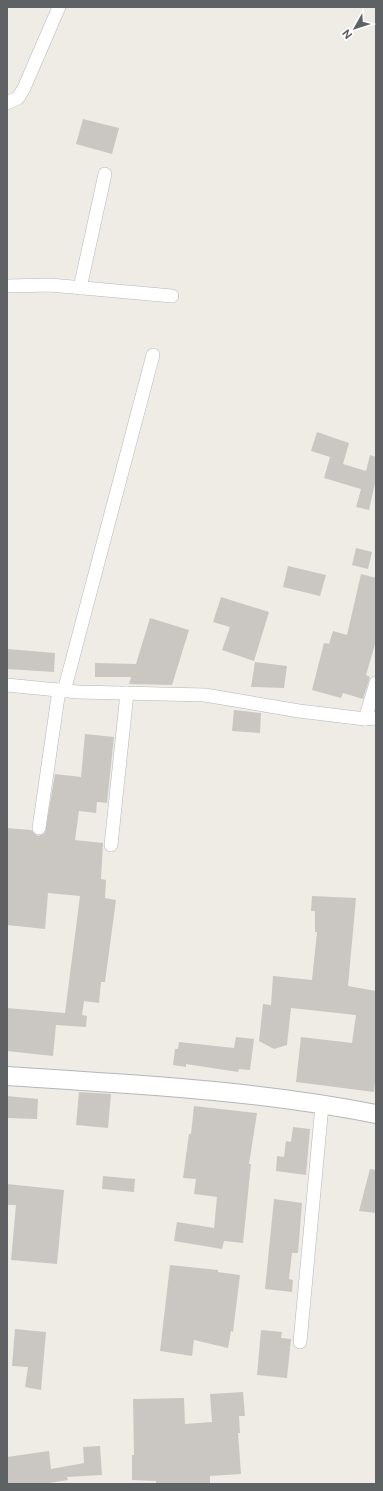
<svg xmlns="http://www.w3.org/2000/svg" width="383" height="1491" viewBox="0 0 383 1491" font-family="'Public Sans',sans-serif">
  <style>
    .building { fill: #cac7c3 }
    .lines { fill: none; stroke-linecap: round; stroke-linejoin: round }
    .street-casing { stroke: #b3b6ba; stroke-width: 14 }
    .secondary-casing { stroke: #b2b6b9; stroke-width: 20 }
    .street { stroke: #fff; stroke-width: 13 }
    .secondary { stroke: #fff; stroke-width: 18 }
  </style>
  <rect width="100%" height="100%" fill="#efece6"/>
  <!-- building -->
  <g class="building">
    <path d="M 83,119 L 119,128 L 112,154 L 76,144 Z"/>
    <path d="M 317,432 L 349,443 L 343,464 L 366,471 L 370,455 L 376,457 L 376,479 L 369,510 L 356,507 L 361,489 L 324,478 L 330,457 L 311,451 Z"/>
    <path d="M 356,548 L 372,552 L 368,569 L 352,565 Z"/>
    <path d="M 288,566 L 326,575 L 320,596 L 283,587 Z"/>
    <path d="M 361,574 L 376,578 L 376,641 L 366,675 L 370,677 L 363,699 L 343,693 L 341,698 L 312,690 L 324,643 L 329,644 L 333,631 L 347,635 Z"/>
    <path d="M 221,597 L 269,612 L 254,661 L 222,650 L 230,627 L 213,622 Z"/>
    <path d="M 150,618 L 189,630 L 172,685 L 129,684 L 131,677 L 95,677 L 95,663 L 136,664 Z"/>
    <path d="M 8,649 L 55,653 L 54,672 L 7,669 Z"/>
    <path d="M 255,662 L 287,666 L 284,688 L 251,687 Z"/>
    <path d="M 234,710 L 261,713 L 260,733 L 232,731 Z"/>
    <path d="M 85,734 L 114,737 L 107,803 L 97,802 L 96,813 L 79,811 L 75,840 L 103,843 L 101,879 L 106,880 L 105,898 L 116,900 L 105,982 L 101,982 L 99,1003 L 84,1001 L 82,1015 L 87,1016 L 86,1027 L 56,1025 L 53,1056 L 7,1051 L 7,1008 L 65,1013 L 80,896 L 48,893 L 45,929 L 7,925 L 7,828 L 31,830 L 38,836 L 45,833 L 55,774 L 81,777 Z"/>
    <path d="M 312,896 L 356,898 L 348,986 L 376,991 L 376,1072 L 374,1092 L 296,1082 L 301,1037 L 352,1043 L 356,1015 L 291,1008 L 287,1045 L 274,1049 L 259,1041 L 263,1004 L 271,1005 L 273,976 L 312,980 L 317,932 L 315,932 L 315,911 L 311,911 Z"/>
    <path d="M 236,1037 L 254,1039 L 250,1070 L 239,1069 L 238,1072 L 186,1064 L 186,1067 L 173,1065 L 175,1049 L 178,1049 L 179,1042 L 234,1048 Z"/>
    <path d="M 79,1092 L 111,1094 L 108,1128 L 76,1125 Z"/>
    <path d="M 7,1096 L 38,1099 L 37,1119 L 7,1118 Z"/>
    <path d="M 194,1106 L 257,1113 L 249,1164 L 251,1164 L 243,1243 L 224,1241 L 222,1249 L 174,1241 L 177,1222 L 214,1228 L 217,1197 L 194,1194 L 196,1179 L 183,1178 L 189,1134 L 191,1134 Z"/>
    <path d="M 293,1127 L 310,1129 L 306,1175 L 276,1171 L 277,1156 L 284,1157 L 286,1141 L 291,1142 Z"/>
    <path d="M 370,1169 L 376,1170 L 376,1213 L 359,1211 Z"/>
    <path d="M 103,1176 L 135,1179 L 134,1192 L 102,1189 Z"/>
    <path d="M 7,1184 L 64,1190 L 57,1264 L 11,1260 L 16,1205 L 7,1205 Z"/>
    <path d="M 274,1199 L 302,1203 L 298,1253 L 292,1253 L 289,1279 L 293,1280 L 292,1292 L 265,1289 Z"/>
    <path d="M 170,1265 L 218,1270 L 218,1272 L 240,1275 L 233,1332 L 231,1331 L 228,1348 L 194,1340 L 192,1356 L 160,1351 Z"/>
    <path d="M 15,1329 L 46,1332 L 41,1390 L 25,1387 L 28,1367 L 12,1366 Z"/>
    <path d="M 261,1330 L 282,1332 L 281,1338 L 291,1339 L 287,1378 L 257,1375 Z"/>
    <path d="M 243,1392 L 245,1416 L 239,1416 L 240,1433 L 238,1433 L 241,1474 L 210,1476 L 210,1484 L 156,1484 L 156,1481 L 132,1480 L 132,1455 L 134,1455 L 133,1399 L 184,1398 L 185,1424 L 212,1422 L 210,1394 Z"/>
    <path d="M 100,1446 L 102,1475 L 67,1477 L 68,1480 L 42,1484 L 7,1484 L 7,1457 L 49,1451 L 51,1469 L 84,1463 L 83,1447 Z"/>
  </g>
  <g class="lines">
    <!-- street casing -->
    <g class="street-casing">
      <g id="street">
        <path d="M 7,103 L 18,98 L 24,88 L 59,7"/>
        <path d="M 7,286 L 50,285 L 172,296"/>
        <path d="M 80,288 L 105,174"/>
        <path d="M 7,685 L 78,692 L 205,695 L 299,711 L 365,719 L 376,718"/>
        <path d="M 64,691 L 153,355"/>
        <path d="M 365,719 L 376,683"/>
        <path d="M 39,828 L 59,690"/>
        <path d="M 111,845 L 127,693"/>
        <path d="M 300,1342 L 322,1105"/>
      </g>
    </g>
    <!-- secondary casing -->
    <g class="secondary-casing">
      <path id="secondary" d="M 7,1076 C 130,1084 255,1090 376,1114"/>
    </g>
    <!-- street -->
    <use href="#street" class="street"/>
    <!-- secondary -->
    <use href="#secondary" class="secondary"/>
  </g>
  <!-- border -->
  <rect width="383" height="1491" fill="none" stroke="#5e6265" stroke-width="16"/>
  <!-- north arrow -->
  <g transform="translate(355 28) rotate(231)" stroke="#ffffff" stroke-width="3" paint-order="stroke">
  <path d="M0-3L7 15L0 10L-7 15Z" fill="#5e6265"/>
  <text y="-6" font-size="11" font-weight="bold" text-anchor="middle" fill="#5e6265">N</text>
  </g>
</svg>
